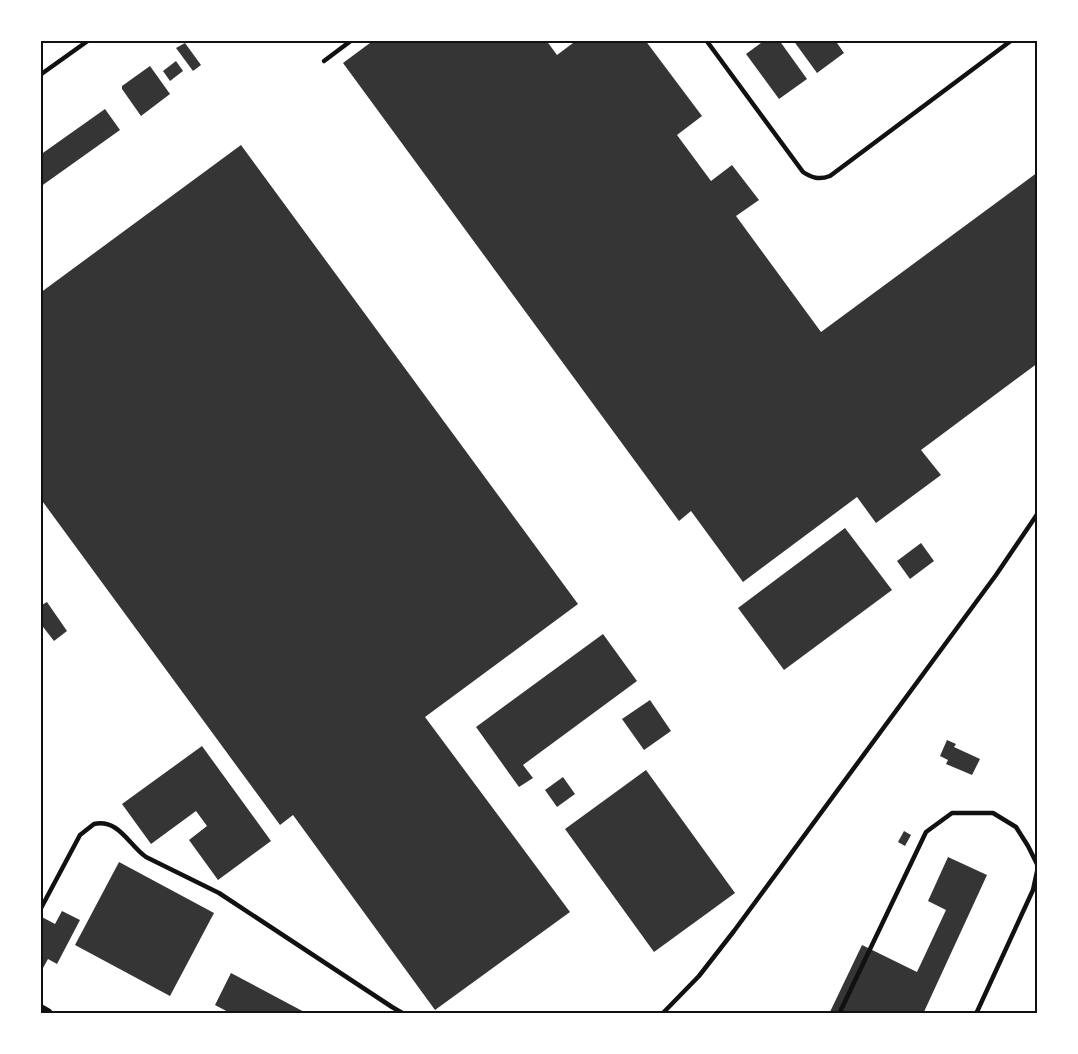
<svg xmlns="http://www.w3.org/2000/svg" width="1078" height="1054" viewBox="0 0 1078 1054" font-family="'Golos Text',sans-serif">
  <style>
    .building { fill: #353535 }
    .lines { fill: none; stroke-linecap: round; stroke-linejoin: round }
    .service { stroke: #111; stroke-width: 4.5 }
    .secondary { stroke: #111; stroke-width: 12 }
    .neatline { fill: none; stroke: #111; stroke-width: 2 }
  </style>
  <rect width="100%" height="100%" fill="#fff"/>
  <!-- building -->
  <g class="building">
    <path d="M 374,40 L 546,40 L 557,55 L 577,40 L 645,40 L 702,116 L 677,135 L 711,181 L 732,165 L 759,200 L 736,216 L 821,332 L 1038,172 L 1038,363 L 921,450 L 941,475 L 876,523 L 857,497 L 743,582 L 691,511 L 679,521 L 343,63 Z"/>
    <path d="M 765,40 L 779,40 L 807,79 L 779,99 L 746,54 Z"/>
    <path d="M 793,40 L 835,40 L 844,53 L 817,73 Z"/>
    <path d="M 185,43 L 201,65 L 193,71 L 176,48 Z"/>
    <path d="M 176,61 L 183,71 L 170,81 L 163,71 Z"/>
    <path d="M 150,66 L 170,94 L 141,116 L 122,89 L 122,86 Z"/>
    <path d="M 105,109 L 120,130 L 40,187 L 40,155 Z"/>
    <path d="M 241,145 L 578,604 L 425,717 L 570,912 L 435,1010 L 293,815 L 280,825 L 40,498 L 40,293 Z"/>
    <path d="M 845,528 L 892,590 L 784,670 L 738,608 Z"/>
    <path d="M 921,543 L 934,561 L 910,579 L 897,561 Z"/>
    <path d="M 47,602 L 67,631 L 54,641 L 40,623 L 40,606 Z"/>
    <path d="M 603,634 L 637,681 L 523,765 L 533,778 L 519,787 L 476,727 Z"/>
    <path d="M 650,700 L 671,731 L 644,750 L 622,719 Z"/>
    <path d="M 947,740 L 956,744 L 954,747 L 980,759 L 972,775 L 946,764 L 948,760 L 940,756 Z"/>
    <path d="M 202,746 L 271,841 L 218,880 L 189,840 L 207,826 L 196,811 L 151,844 L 122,804 Z"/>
    <path d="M 646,770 L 735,893 L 654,952 L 565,829 Z"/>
    <path d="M 563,777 L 575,794 L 557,807 L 545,790 Z"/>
    <path d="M 904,831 L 911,835 L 905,846 L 898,842 Z"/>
    <path d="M 948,857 L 987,875 L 923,1014 L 829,1014 L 862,945 L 917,972 L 946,910 L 928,901 Z"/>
    <path d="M 119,862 L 214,913 L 170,996 L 75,945 Z"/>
    <path d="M 62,911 L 80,920 L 57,964 L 48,959 L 43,968 L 40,967 L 40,916 L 55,924 Z"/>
    <path d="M 231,973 L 308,1014 L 232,1014 L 215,1005 Z"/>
  </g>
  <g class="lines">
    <!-- service -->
    <g class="service">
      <path d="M 706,40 L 803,172 C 812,178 819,180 830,176 L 1012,40"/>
      <path d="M 324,61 L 352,40"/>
      <path d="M 40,75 L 89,40"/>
      <path d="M 40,910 L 80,835 L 94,824 C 119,819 128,844 146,857 L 219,893 L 392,1007 L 404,1014"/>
      <path d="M 662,1014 L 699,976 L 734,931 L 996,575 L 1038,513"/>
      <path d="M 839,1014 L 926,832 L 952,813 L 993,813 L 1016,827 L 1028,846 L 1038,866"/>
      <path d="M 976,1014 L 1033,890 L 1038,867"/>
    </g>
    <!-- secondary -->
    <path class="secondary" d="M 40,1010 L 47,1014"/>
  </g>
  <!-- border -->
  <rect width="1078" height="1054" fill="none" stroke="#ffffff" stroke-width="84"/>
  <rect x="42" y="42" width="994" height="970" class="neatline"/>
</svg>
